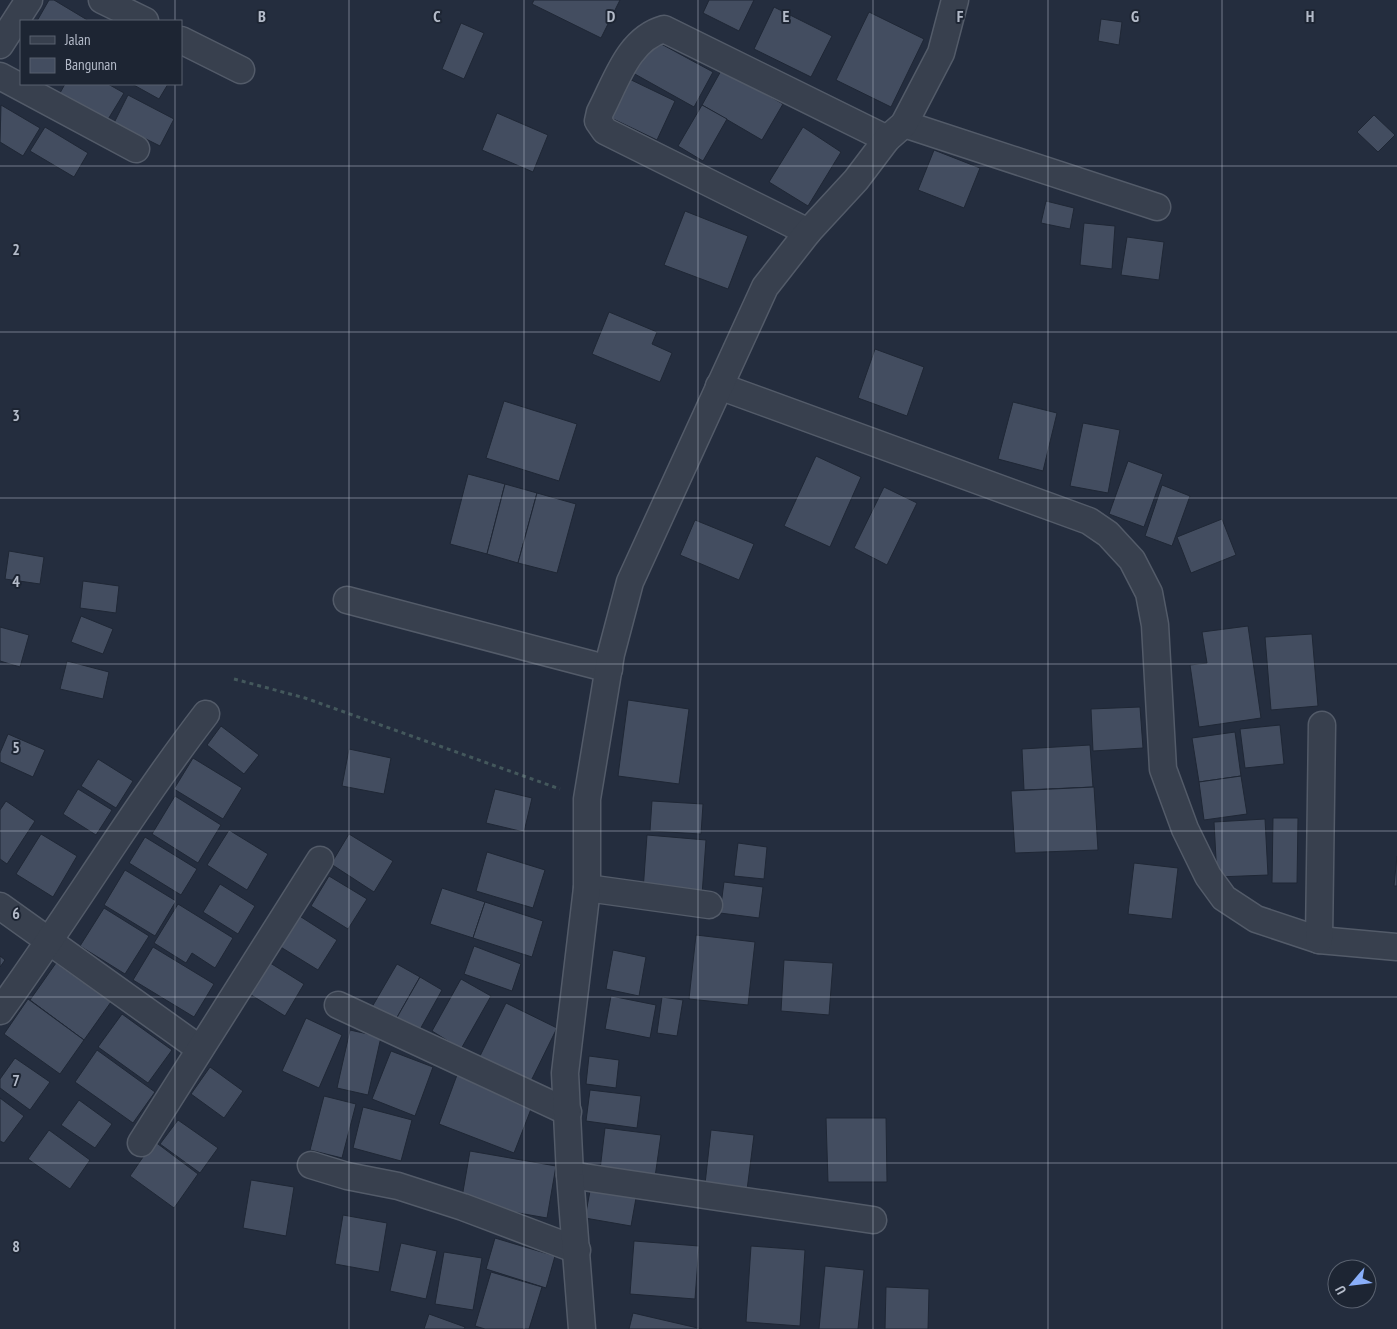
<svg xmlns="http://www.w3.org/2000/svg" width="1397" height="1329" viewBox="0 0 1397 1329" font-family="'PT Sans Narrow',sans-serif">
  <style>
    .building { fill: #434d60; stroke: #1f2735 }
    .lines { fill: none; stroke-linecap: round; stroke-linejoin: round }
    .street-casing { stroke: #535b69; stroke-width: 29 }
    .path { stroke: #44585c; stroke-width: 3; stroke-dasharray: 4 4; stroke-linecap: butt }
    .street { stroke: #38404e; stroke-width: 26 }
    .grid { fill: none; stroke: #b4bbc9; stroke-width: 1; stroke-opacity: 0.55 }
    .grid-label { font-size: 16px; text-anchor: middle; font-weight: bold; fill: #b4bbc9; stroke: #1d2533; stroke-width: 4; stroke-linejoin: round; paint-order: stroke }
  </style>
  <rect width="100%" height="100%" fill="#242d3e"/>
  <!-- building -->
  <g class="building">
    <path d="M 49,0 L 54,0 L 89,21 L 37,21 Z"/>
    <path d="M 534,0 L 620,0 L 601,38 L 532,4 Z"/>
    <path d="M 709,0 L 754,0 L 739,31 L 703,13 Z"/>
    <path d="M 774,7 L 832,36 L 811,77 L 754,49 Z"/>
    <path d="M 869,12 L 924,39 L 891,107 L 836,80 Z"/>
    <path d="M 1101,19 L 1122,22 L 1119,45 L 1098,41 Z"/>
    <path d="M 461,23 L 484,33 L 464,79 L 442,69 Z"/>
    <path d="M 652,39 L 713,72 L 694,107 L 633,73 Z"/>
    <path d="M 722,69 L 783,104 L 762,140 L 702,105 Z"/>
    <path d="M 623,76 L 675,101 L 657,140 L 605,115 Z"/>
    <path d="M 65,84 L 108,84 L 124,93 L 107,121 L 60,93 Z"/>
    <path d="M 132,84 L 168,84 L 159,99 Z"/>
    <path d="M 128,95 L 174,119 L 160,146 L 114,123 Z"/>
    <path d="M 1,105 L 40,128 L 23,156 L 0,142 Z"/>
    <path d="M 702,105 L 727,119 L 703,161 L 678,146 Z"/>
    <path d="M 497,113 L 548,135 L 533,172 L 482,150 Z"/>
    <path d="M 1374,115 L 1395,135 L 1378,152 L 1357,132 Z"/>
    <path d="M 45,127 L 88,153 L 74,177 L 30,151 Z"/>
    <path d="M 803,127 L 841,152 L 808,206 L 769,182 Z"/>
    <path d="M 934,150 L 980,168 L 964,208 L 918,190 Z"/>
    <path d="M 1046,201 L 1074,208 L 1070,229 L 1041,223 Z"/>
    <path d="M 685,211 L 748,236 L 728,289 L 664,265 Z"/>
    <path d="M 1084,223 L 1115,226 L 1112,269 L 1080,265 Z"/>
    <path d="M 1127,237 L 1164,242 L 1159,280 L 1121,275 Z"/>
    <path d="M 609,312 L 657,332 L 652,344 L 672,353 L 660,382 L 592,354 Z"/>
    <path d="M 875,349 L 924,367 L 907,416 L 858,398 Z"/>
    <path d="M 504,401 L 577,424 L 559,481 L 486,458 Z"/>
    <path d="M 1013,402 L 1057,413 L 1043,471 L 998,459 Z"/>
    <path d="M 1083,423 L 1120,430 L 1108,493 L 1070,486 Z"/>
    <path d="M 816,456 L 861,477 L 830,547 L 784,526 Z"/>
    <path d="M 1128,461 L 1163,474 L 1144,527 L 1109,514 Z"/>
    <path d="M 468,474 L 505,484 L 487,554 L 450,544 Z"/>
    <path d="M 505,484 L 537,493 L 518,563 L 487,554 Z"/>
    <path d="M 1162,485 L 1190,496 L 1172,546 L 1145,536 Z"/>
    <path d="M 884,487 L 917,503 L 887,565 L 854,548 Z"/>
    <path d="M 537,493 L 576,504 L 557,573 L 518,563 Z"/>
    <path d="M 1222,519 L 1236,555 L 1191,573 L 1177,537 Z"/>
    <path d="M 695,520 L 754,544 L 739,580 L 680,555 Z"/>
    <path d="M 9,551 L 44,557 L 40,584 L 5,579 Z"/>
    <path d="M 83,581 L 119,586 L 116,613 L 80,608 Z"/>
    <path d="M 81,616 L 113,629 L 103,654 L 71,642 Z"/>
    <path d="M 1248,626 L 1261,718 L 1199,727 L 1190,665 L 1207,663 L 1202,632 Z"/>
    <path d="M 0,627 L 29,635 L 20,667 L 0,661 Z"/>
    <path d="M 1312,634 L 1318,706 L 1271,710 L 1265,637 Z"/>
    <path d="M 67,661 L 109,672 L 103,699 L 60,689 Z"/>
    <path d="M 628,700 L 689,709 L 679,784 L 618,776 Z"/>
    <path d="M 1140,707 L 1143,748 L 1093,751 L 1091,709 Z"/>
    <path d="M 1280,725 L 1284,764 L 1245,768 L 1240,729 Z"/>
    <path d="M 221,726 L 259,755 L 244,774 L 207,745 Z"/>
    <path d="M 1235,732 L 1241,776 L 1199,782 L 1192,738 Z"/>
    <path d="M 8,734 L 45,750 L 33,777 L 0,762 L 0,753 Z"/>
    <path d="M 1090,745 L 1093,787 L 1024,790 L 1022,749 Z"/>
    <path d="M 349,749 L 391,758 L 384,794 L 342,786 Z"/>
    <path d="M 193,758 L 242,788 L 223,819 L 174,789 Z"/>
    <path d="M 98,759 L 133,781 L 116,808 L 81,786 Z"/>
    <path d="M 1241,776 L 1247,814 L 1204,820 L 1199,782 Z"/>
    <path d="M 1094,787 L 1098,850 L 1015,853 L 1011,791 Z"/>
    <path d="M 78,789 L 112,810 L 96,835 L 63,814 Z"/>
    <path d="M 495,789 L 532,798 L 524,832 L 486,823 Z"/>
    <path d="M 175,796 L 221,825 L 198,863 L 152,834 Z"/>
    <path d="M 6,801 L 35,821 L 7,864 L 0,859 L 0,810 Z"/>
    <path d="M 652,801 L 703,804 L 701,834 L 650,831 Z"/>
    <path d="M 1273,818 L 1298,818 L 1297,883 L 1272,883 Z"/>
    <path d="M 1265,819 L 1268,875 L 1217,877 L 1214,822 Z"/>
    <path d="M 229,830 L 268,854 L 247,890 L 207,865 Z"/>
    <path d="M 41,834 L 77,856 L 53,897 L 16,874 Z"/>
    <path d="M 349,834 L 393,861 L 374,892 L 331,864 Z"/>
    <path d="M 647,835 L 706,840 L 702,895 L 643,891 Z"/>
    <path d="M 145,837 L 197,869 L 181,895 L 129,863 Z"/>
    <path d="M 738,843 L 767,847 L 764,879 L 734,876 Z"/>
    <path d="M 487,852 L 545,870 L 533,908 L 476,891 Z"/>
    <path d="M 1397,856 L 1397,886 L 1394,886 Z"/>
    <path d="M 1134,863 L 1178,868 L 1172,919 L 1128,914 Z"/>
    <path d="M 125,870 L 176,901 L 155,936 L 104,905 Z"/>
    <path d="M 329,876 L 367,899 L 348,929 L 311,906 Z"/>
    <path d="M 724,882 L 763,887 L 759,918 L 720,913 Z"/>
    <path d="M 220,884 L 255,906 L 238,934 L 203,912 Z"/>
    <path d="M 442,888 L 485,902 L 473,938 L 430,924 Z"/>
    <path d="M 485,902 L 543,921 L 532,957 L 473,938 Z"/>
    <path d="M 178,904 L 233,938 L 215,968 L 192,953 L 186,963 L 154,943 Z"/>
    <path d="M 104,908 L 149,936 L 125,974 L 80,946 Z"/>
    <path d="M 298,915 L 337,940 L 318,970 L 279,946 Z"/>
    <path d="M 696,935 L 755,942 L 748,1005 L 689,999 Z"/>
    <path d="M 474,946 L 521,964 L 512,991 L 464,974 Z"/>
    <path d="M 153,947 L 214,984 L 194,1017 L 133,980 Z"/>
    <path d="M 613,950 L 646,957 L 639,996 L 606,989 Z"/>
    <path d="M 0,956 L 5,960 L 0,967 Z"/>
    <path d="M 784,960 L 833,963 L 829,1015 L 781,1011 Z"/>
    <path d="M 267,961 L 304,984 L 285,1016 L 248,993 Z"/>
    <path d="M 56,963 L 111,1002 L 84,1040 L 30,1000 Z"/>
    <path d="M 397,964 L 420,977 L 395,1021 L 372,1007 Z"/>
    <path d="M 420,977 L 442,990 L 418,1033 L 395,1021 Z"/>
    <path d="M 461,979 L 491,996 L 461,1049 L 432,1031 Z"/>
    <path d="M 611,996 L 656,1005 L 650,1038 L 605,1029 Z"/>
    <path d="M 662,997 L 683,1000 L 677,1036 L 657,1033 Z"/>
    <path d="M 28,999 L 84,1040 L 60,1074 L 4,1034 Z"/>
    <path d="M 506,1003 L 557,1028 L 530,1083 L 479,1058 Z"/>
    <path d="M 122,1014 L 172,1050 L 148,1083 L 98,1047 Z"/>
    <path d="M 306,1018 L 342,1035 L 319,1088 L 282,1071 Z"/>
    <path d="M 350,1030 L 381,1037 L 368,1095 L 337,1088 Z"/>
    <path d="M 97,1050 L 155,1092 L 133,1123 L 75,1082 Z"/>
    <path d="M 391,1051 L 433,1067 L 415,1116 L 372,1099 Z"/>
    <path d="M 589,1056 L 619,1060 L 616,1088 L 586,1084 Z"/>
    <path d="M 15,1058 L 50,1082 L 30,1110 L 0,1088 L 0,1079 Z"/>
    <path d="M 210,1067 L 243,1091 L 224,1118 L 191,1094 Z"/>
    <path d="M 457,1075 L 533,1104 L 514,1153 L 439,1124 Z"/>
    <path d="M 590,1090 L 641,1096 L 637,1128 L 586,1121 Z"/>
    <path d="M 324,1096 L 356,1104 L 342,1158 L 310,1150 Z"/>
    <path d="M 0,1098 L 24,1116 L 4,1143 L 0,1141 Z"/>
    <path d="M 79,1100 L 112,1124 L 95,1148 L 61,1125 Z"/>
    <path d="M 363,1107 L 412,1120 L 401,1161 L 353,1148 Z"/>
    <path d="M 826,1118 L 886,1118 L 887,1182 L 828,1182 Z"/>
    <path d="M 178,1120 L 218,1148 L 200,1173 L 160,1144 Z"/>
    <path d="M 605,1128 L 661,1135 L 655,1177 L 600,1170 Z"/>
    <path d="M 49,1130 L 90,1160 L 70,1189 L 28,1159 Z"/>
    <path d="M 711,1130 L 754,1135 L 747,1190 L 705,1184 Z"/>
    <path d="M 154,1141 L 198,1174 L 174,1208 L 130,1176 Z"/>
    <path d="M 470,1151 L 556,1166 L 547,1218 L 461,1203 Z"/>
    <path d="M 251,1180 L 294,1187 L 286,1236 L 243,1228 Z"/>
    <path d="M 590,1191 L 636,1198 L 631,1226 L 585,1218 Z"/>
    <path d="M 343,1215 L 387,1223 L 379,1272 L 335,1264 Z"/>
    <path d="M 495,1238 L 555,1256 L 546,1288 L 486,1269 Z"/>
    <path d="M 634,1241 L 699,1246 L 695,1299 L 630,1294 Z"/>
    <path d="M 401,1243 L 437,1251 L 426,1299 L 390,1291 Z"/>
    <path d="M 751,1246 L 805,1250 L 800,1326 L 746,1322 Z"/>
    <path d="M 444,1252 L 482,1258 L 473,1310 L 435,1304 Z"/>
    <path d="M 825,1266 L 864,1270 L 858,1329 L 819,1329 Z"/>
    <path d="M 491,1272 L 542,1287 L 529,1329 L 485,1329 L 475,1326 Z"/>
    <path d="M 886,1287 L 929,1289 L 928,1329 L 885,1329 Z"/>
    <path d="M 633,1313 L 702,1329 L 629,1329 Z"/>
    <path d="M 429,1314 L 465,1327 L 464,1329 L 424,1329 Z"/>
  </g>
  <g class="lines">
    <!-- street casing -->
    <g class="street-casing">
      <g id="street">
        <path d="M 102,0 L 145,21"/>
        <path d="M 181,40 L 241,70"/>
        <path d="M 0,45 L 29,0"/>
        <path d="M 0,76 L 136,149"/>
        <path d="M 904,124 L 1157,207"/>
        <path d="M 808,232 L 605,131 L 598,121 L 600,112 C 616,82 628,39 664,29 L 887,139"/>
        <path d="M 719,386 L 1089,521 L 1108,534 L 1132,560 L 1149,593 L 1155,625 L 1163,769 L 1185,829 L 1208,876 L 1224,898 L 1256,919 L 1319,940 L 1397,947"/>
        <path d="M 347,600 L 609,669"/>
        <path d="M 587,888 L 709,905"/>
        <path d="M 0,906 L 200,1049"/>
        <path d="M 1319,940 L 1322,725"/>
        <path d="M 338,1005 L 568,1112"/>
        <path d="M 0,1011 C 71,913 133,809 206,714"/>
        <path d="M 141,1143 L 320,860"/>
        <path d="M 311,1165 L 347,1176 L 398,1186 L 463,1207 L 577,1250"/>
        <path d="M 570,1175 L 873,1220"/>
        <path d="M 582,1329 L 570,1175 L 565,1073 L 587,888 L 587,799 L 611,654 L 630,582 L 765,287 L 808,232 L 856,180 L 887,139 L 904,124 L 941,53 L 955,0"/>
      </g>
    </g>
    <!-- path -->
    <path class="path" d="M 234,679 L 305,698 L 560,789"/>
    <!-- street -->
    <use href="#street" class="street"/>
  </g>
  <!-- grid -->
  <path class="grid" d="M 175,0 L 175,21M 349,0 L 349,1329M 524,0 L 524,1329M 698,0 L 698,1329M 873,0 L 873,1329M 1048,0 L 1048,1329M 1222,0 L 1222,1329M 175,84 L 175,1329M 0,166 L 1397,166M 0,332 L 1397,332M 0,498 L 1397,498M 0,664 L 1397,664M 0,831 L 1397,831M 0,997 L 1397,997M 0,1163 L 1397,1163"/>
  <g class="grid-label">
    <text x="262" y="22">B</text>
    <text x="437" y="22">C</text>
    <text x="611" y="22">D</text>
    <text x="786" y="22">E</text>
    <text x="960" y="22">F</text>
    <text x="1135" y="22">G</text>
    <text x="1310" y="22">H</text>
    <text x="16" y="255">2</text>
    <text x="16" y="421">3</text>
    <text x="16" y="587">4</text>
    <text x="16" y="753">5</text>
    <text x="16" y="919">6</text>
    <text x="16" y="1086">7</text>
    <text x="16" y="1252">8</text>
  </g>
  <!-- legend -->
  <rect x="20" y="20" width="162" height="65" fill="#1d2533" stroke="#59616f"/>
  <rect x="30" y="36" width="25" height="8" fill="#38404e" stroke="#59616f"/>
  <text x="65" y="45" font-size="15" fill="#b4bbc9">Jalan</text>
  <rect x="30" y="58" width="25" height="15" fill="#434d60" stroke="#59616f"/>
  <text x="65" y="70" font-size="15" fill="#b4bbc9">Bangunan</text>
  <!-- north arrow -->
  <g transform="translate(1352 1284) rotate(242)"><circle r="24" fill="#1d2533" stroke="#59616f"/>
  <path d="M0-4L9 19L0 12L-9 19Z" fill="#89aef9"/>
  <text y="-8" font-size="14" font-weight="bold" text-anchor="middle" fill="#b4bbc9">U</text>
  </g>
</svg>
